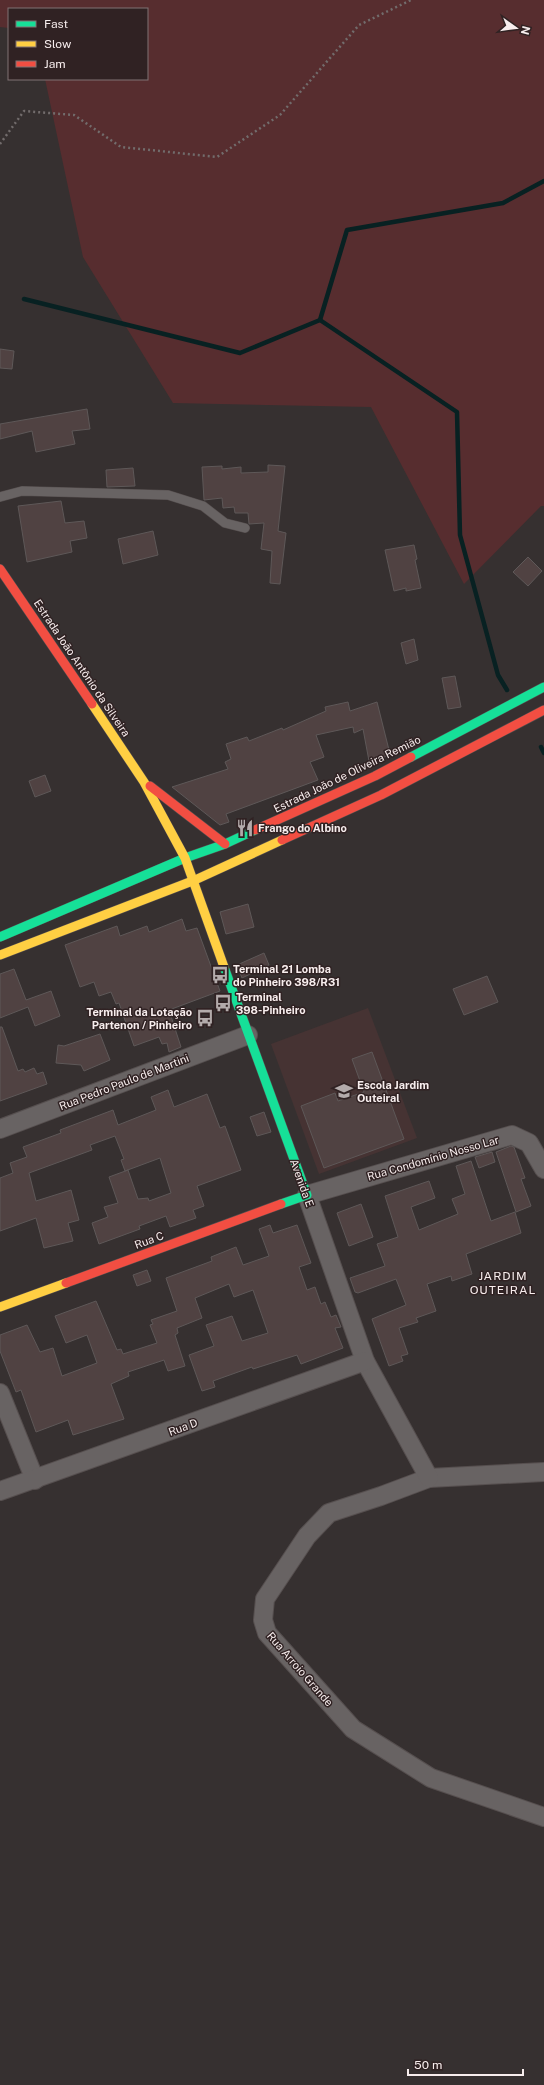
<svg xmlns="http://www.w3.org/2000/svg" width="544" height="2085" viewBox="0 0 544 2085" font-family="'Public Sans',sans-serif">
  <style>
    .built { fill: #463333 }
    .green { fill: #572d2f }
    .lines { fill: none; stroke-linecap: round; stroke-linejoin: round }
    .stream { stroke: #082122; stroke-width: 4.5 }
    .building { fill: #504242; stroke: #5e5858 }
    .lane-casing { stroke: #564f4f; stroke-width: 10 }
    .street-casing { stroke: #564f4f; stroke-width: 20 }
    .fast-casing { stroke: #564f4f; stroke-width: 10 }
    .slow-casing { stroke: #564f4f; stroke-width: 10 }
    .jam-casing { stroke: #564f4f; stroke-width: 10 }
    .path { stroke: #726c6c; stroke-width: 2.5; stroke-dasharray: 2 3; stroke-linecap: butt }
    .lane { stroke: #686363; stroke-width: 9 }
    .street { stroke: #686363; stroke-width: 18 }
    .fast { stroke: #16e098; stroke-width: 9 }
    .slow { stroke: #ffcf43; stroke-width: 9 }
    .jam { stroke: #f24e42; stroke-width: 9 }
    .labels { text-anchor: middle; stroke-width: 3; stroke-linejoin: round; paint-order: stroke }
    .street-label { font-size: 11px; fill: #f7eded; stroke: #302223 }
    .poi-label { font-size: 11px; font-weight: bold; fill: #f7eded; stroke: #302223; text-anchor: start }
    .neighbourhood-label { font-size: 12px; letter-spacing: 1px; fill: #f7eded; stroke: #302223 }
  </style>
  <rect width="100%" height="100%" fill="#363030"/>
  <!-- built -->
  <path class="built" d="M 368,1008 L 417,1138 L 319,1174 L 271,1044 Z"/>
  <!-- green -->
  <path class="green" d="M 0,0 L 544,0 L 544,506 L 541,506 L 464,584 L 371,407 L 173,403 L 83,257 L 45,79 L 147,79 L 147,9 L 9,9 L 9,28 L 0,27 Z"/>
  <g class="lines">
    <!-- stream -->
    <g class="stream">
      <path d="M 24,299 L 240,353 L 320,320 L 347,230 L 503,203 L 544,181"/>
      <path d="M 320,320 L 457,412 L 460,535 L 498,675 L 507,690"/>
      <path d="M 541,747 L 544,753"/>
    </g>
  </g>
  <!-- building -->
  <g class="building">
    <path d="M 0,349 L 14,351 L 12,369 L 0,368 Z"/>
    <path d="M 87,409 L 90,429 L 72,431 L 75,444 L 36,452 L 32,431 L 0,439 L 0,424 Z"/>
    <path d="M 268,465 L 285,466 L 278,531 L 286,533 L 280,584 L 270,583 L 272,551 L 261,549 L 264,523 L 249,524 L 248,513 L 235,513 L 234,507 L 223,508 L 222,498 L 204,500 L 202,467 L 222,466 L 222,469 L 241,467 L 241,473 L 268,472 Z"/>
    <path d="M 133,468 L 135,486 L 107,487 L 106,470 Z"/>
    <path d="M 61,501 L 65,523 L 84,521 L 87,538 L 70,541 L 72,552 L 27,562 L 18,506 Z"/>
    <path d="M 153,531 L 158,555 L 123,564 L 118,539 Z"/>
    <path d="M 414,545 L 417,559 L 415,560 L 421,588 L 406,591 L 406,588 L 394,591 L 385,550 Z"/>
    <path d="M 528,557 L 542,571 L 528,586 L 513,572 Z"/>
    <path d="M 414,639 L 418,660 L 406,664 L 401,643 Z"/>
    <path d="M 455,676 L 461,707 L 448,709 L 442,678 Z"/>
    <path d="M 348,702 L 350,711 L 377,702 L 390,754 L 381,759 L 369,761 L 363,729 L 354,733 L 353,727 L 316,735 L 324,757 L 310,762 L 318,780 L 226,814 L 229,822 L 220,825 L 172,787 L 228,769 L 225,762 L 231,759 L 226,744 L 247,737 L 249,741 L 282,728 L 283,730 L 326,711 L 325,707 Z"/>
    <path d="M 45,775 L 51,791 L 35,797 L 29,781 Z"/>
    <path d="M 248,904 L 254,927 L 226,934 L 220,912 Z"/>
    <path d="M 182,919 L 186,931 L 197,928 L 220,991 L 169,1010 L 181,1047 L 169,1052 L 167,1043 L 162,1044 L 159,1037 L 134,1046 L 119,1003 L 116,1004 L 111,992 L 99,996 L 94,982 L 80,987 L 65,945 L 117,926 L 120,936 L 147,926 L 149,932 Z"/>
    <path d="M 264,953 L 269,965 L 242,978 L 237,965 Z"/>
    <path d="M 14,969 L 26,1000 L 51,991 L 60,1016 L 35,1026 L 28,1007 L 0,1018 L 0,974 Z"/>
    <path d="M 487,976 L 498,1002 L 464,1015 L 453,989 Z"/>
    <path d="M 0,1027 L 2,1027 L 18,1071 L 23,1069 L 25,1072 L 34,1068 L 37,1074 L 43,1072 L 47,1084 L 0,1101 Z"/>
    <path d="M 100,1034 L 110,1060 L 84,1071 L 81,1065 L 56,1063 L 58,1045 L 64,1046 Z"/>
    <path d="M 372,1052 L 404,1139 L 324,1168 L 301,1106 L 335,1093 L 338,1101 L 364,1092 L 352,1059 Z"/>
    <path d="M 168,1090 L 174,1107 L 207,1094 L 220,1128 L 225,1126 L 241,1170 L 197,1186 L 204,1206 L 193,1210 L 196,1218 L 170,1227 L 166,1216 L 139,1226 L 140,1229 L 99,1244 L 92,1223 L 108,1217 L 104,1207 L 118,1203 L 109,1177 L 128,1170 L 138,1199 L 148,1198 L 149,1201 L 171,1193 L 160,1158 L 125,1171 L 121,1160 L 124,1159 L 115,1136 L 90,1145 L 92,1150 L 29,1173 L 36,1201 L 71,1190 L 79,1220 L 68,1223 L 73,1241 L 44,1248 L 36,1218 L 0,1231 L 0,1178 L 13,1173 L 10,1163 L 27,1157 L 23,1147 L 61,1133 L 60,1130 L 113,1110 L 118,1125 L 156,1110 L 151,1097 Z"/>
    <path d="M 264,1112 L 271,1132 L 257,1136 L 250,1117 Z"/>
    <path d="M 511,1146 L 514,1147 L 525,1178 L 521,1179 L 531,1206 L 516,1212 L 496,1152 Z"/>
    <path d="M 492,1152 L 495,1162 L 479,1168 L 475,1157 Z"/>
    <path d="M 471,1161 L 491,1221 L 515,1212 L 521,1233 L 466,1254 L 472,1274 L 452,1281 L 451,1276 L 427,1284 L 436,1311 L 416,1318 L 418,1322 L 399,1328 L 408,1354 L 401,1356 L 403,1361 L 389,1366 L 372,1319 L 406,1305 L 396,1279 L 358,1293 L 355,1292 L 350,1278 L 385,1266 L 377,1244 L 398,1237 L 385,1196 L 429,1181 L 435,1198 L 411,1207 L 419,1230 L 458,1214 L 452,1199 L 465,1194 L 456,1166 Z"/>
    <path d="M 361,1204 L 373,1237 L 349,1246 L 337,1213 Z"/>
    <path d="M 270,1225 L 273,1233 L 297,1225 L 311,1263 L 299,1267 L 307,1290 L 315,1287 L 321,1304 L 325,1302 L 331,1317 L 336,1315 L 341,1327 L 335,1328 L 343,1348 L 301,1364 L 297,1355 L 253,1369 L 252,1367 L 213,1381 L 215,1387 L 202,1391 L 189,1355 L 214,1346 L 206,1325 L 232,1316 L 242,1341 L 268,1333 L 253,1290 L 234,1297 L 229,1284 L 195,1298 L 202,1318 L 177,1328 L 178,1333 L 175,1335 L 185,1366 L 168,1371 L 164,1360 L 128,1372 L 129,1376 L 111,1384 L 124,1419 L 73,1435 L 68,1420 L 36,1432 L 21,1390 L 16,1392 L 0,1351 L 0,1335 L 27,1325 L 40,1352 L 53,1348 L 62,1376 L 97,1363 L 87,1335 L 66,1343 L 55,1316 L 96,1301 L 117,1350 L 121,1349 L 123,1354 L 157,1343 L 150,1325 L 153,1324 L 151,1320 L 177,1311 L 166,1278 L 212,1261 L 211,1257 L 236,1247 L 243,1265 L 269,1256 L 259,1229 Z"/>
    <path d="M 147,1270 L 151,1281 L 137,1286 L 133,1275 Z"/>
  </g>
  <g class="lines">
    <!-- lane casing -->
    <g class="lane-casing">
      <path id="lane" d="M 0,497 L 22,491 L 168,495 L 203,506 L 225,523 L 245,528"/>
    </g>
    <!-- street casing -->
    <g class="street-casing">
      <g id="street">
        <path d="M 0,1129 L 248,1035"/>
        <path d="M 0,1393 L 35,1480"/>
        <path d="M 544,1472 L 429,1478 L 381,1496 L 329,1513 L 307,1536 L 265,1599 L 263,1620 L 267,1633 L 353,1729 L 431,1778 L 544,1817"/>
        <path d="M 429,1478 L 365,1361 L 307,1195 L 512,1135 L 529,1143 L 544,1169"/>
        <path d="M 0,1491 L 365,1361"/>
      </g>
    </g>
    <!-- fast casing -->
    <g class="fast-casing">
      <g id="fast">
        <path d="M 411,757 L 544,687"/>
        <path d="M 0,937 L 185,858 L 225,844 L 255,830"/>
        <path d="M 224,967 L 307,1195 L 281,1204"/>
      </g>
    </g>
    <!-- slow casing -->
    <g class="slow-casing">
      <g id="slow">
        <path d="M 92,704 L 144,782 L 185,858 L 224,967"/>
        <path d="M 0,955 L 195,880 L 282,840"/>
        <path d="M 0,1307 L 66,1283"/>
      </g>
    </g>
    <!-- jam casing -->
    <g class="jam-casing">
      <g id="jam">
        <path d="M 0,569 L 92,704"/>
        <path d="M 150,786 L 225,844"/>
        <path d="M 255,830 L 375,776 L 411,757"/>
        <path d="M 282,840 L 381,795 L 544,710"/>
        <path d="M 66,1283 L 281,1204"/>
      </g>
    </g>
    <!-- path -->
    <path class="path" d="M 0,144 L 24,111 L 74,115 L 121,147 L 217,157 L 280,115 L 359,25 L 411,0"/>
    <!-- lane -->
    <use href="#lane" class="lane"/>
    <!-- street -->
    <use href="#street" class="street"/>
    <!-- fast -->
    <use href="#fast" class="fast"/>
    <!-- slow -->
    <use href="#slow" class="slow"/>
    <!-- jam -->
    <use href="#jam" class="jam"/>
  </g>
  <!-- icons -->
  <defs>
    <g id="restaurant-bare" transform="scale(1.38)"><path d="M-5-6h1v4h1v-4h1v4h1v-4h1v5L-1.5 .5V6h-2V.5L-5-1ZM5-6V6H3V1.5H1.5Q1.5-4 5-6Z" fill="#b3abab" stroke="#302223" stroke-width="2.5" paint-order="stroke"/></g>
    <g id="bus-bare" transform="scale(1.38)"><path d="M-5-6H5V4H4V6H2V4H-2V6H-4V4H-5ZM-3.5-4V0h7V-4ZM-3.5 1.2v1.5H-2V1.2ZM2 1.2v1.5H3.5V1.2Z" fill="#b3abab" stroke="#302223" stroke-width="2.5" paint-order="stroke"/></g>
    <g id="school-bare" transform="scale(1.38)"><path d="M0-5L7-2L0 1L-7-2ZM-4 1L0 2.5L4 1V4Q0 6-4 4Z" fill="#b3abab" stroke="#302223" stroke-width="2.5" paint-order="stroke"/></g>
  </defs>
  <g fill-rule="evenodd">
    <use href="#restaurant-bare" x="245" y="828"/>
    <use href="#bus-bare" x="220" y="975"/>
    <use href="#bus-bare" x="223" y="1003"/>
    <use href="#bus-bare" x="205" y="1018"/>
    <use href="#school-bare" x="344" y="1091"/>
  </g>
  <g class="labels">
    <!-- street labels -->
    <g class="street-label">
      <text transform="translate(82 668) rotate(56)" y="4">Estrada João Antônio da Silveira</text>
      <text transform="translate(347 774) rotate(-26)" y="4">Estrada João de Oliveira Remião</text>
      <text transform="translate(124 1082) rotate(-21)" y="4">Rua Pedro Paulo de Martini</text>
      <text transform="translate(433 1158) rotate(-16)" y="4">Rua Condomínio Nosso Lar</text>
      <text transform="translate(302 1183) rotate(70)" y="4">Avenida E</text>
      <text transform="translate(149 1240) rotate(-20)" y="4">Rua C</text>
      <text transform="translate(183 1427) rotate(-20)" y="4">Rua D</text>
      <text transform="translate(300 1669) rotate(49)" y="4">Rua Arroio Grande</text>
    </g>
    <!-- poi labels -->
    <g class="poi-label">
      <text x="258" y="832">Frango do Albino</text>
      <text x="233" y="973">Terminal 21 Lomba<tspan x="233" dy="13">do Pinheiro 398/R31</tspan></text>
      <text x="236" y="1001">Terminal<tspan x="236" dy="13">398-Pinheiro</tspan></text>
      <text x="192" y="1016" text-anchor="end">Terminal da Lotação<tspan x="192" dy="13">Partenon / Pinheiro</tspan></text>
      <text x="357" y="1089">Escola Jardim<tspan x="357" dy="13">Outeiral</tspan></text>
    </g>
    <!-- neighbourhood labels -->
    <g class="neighbourhood-label">
      <text x="503" y="1280">JARDIM<tspan x="503" dy="14">OUTEIRAL</tspan></text>
    </g>
  </g>
  <!-- legend -->
  <rect x="8" y="8" width="140" height="72" fill="#302223" stroke="#807374"/>
  <rect x="16" y="21" width="20" height="6" fill="#16e098" stroke="#807374"/>
  <text x="44" y="28" font-size="12" fill="#f7eded">Fast</text>
  <rect x="16" y="41" width="20" height="6" fill="#ffcf43" stroke="#807374"/>
  <text x="44" y="48" font-size="12" fill="#f7eded">Slow</text>
  <rect x="16" y="61" width="20" height="6" fill="#f24e42" stroke="#807374"/>
  <text x="44" y="68" font-size="12" fill="#f7eded">Jam</text>
  <!-- north arrow -->
  <g transform="translate(516 28) rotate(104)" stroke="#302223" stroke-width="3" paint-order="stroke">
  <path d="M0-3L7 15L0 10L-7 15Z" fill="#f7eded"/>
  <text y="-6" font-size="11" font-weight="bold" text-anchor="middle" fill="#f7eded">N</text>
  </g>
  <!-- scale -->
  <path d="M408 2069v6h115v-6" fill="none" stroke="#f7eded" stroke-width="2"/>
  <text x="414" y="2069" font-size="12" fill="#f7eded" stroke="#302223" stroke-width="3" paint-order="stroke">50 m</text>
</svg>
